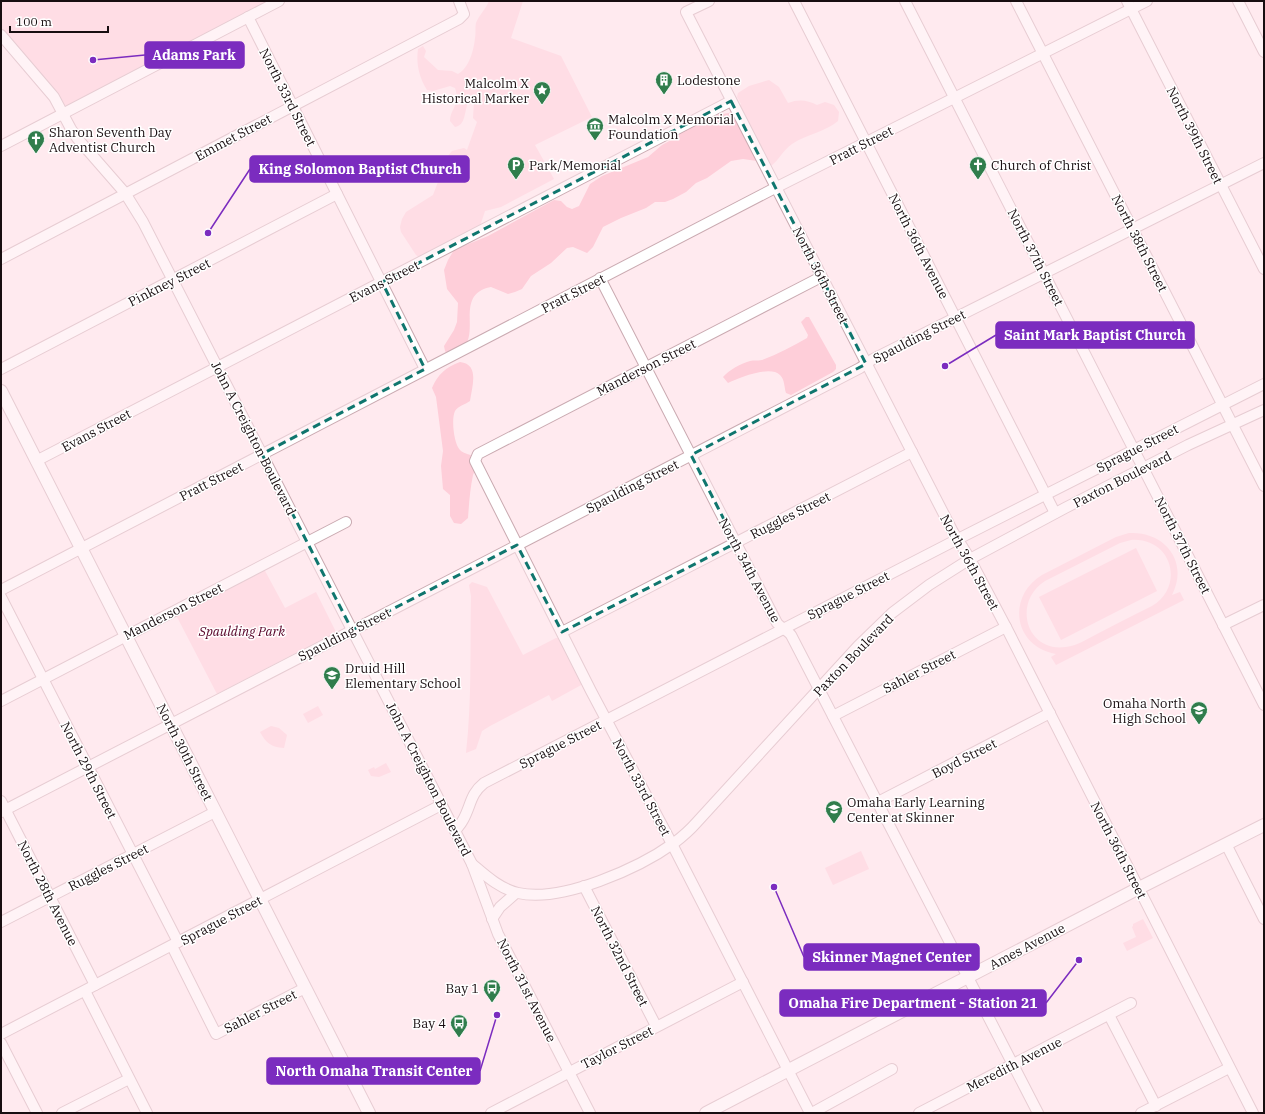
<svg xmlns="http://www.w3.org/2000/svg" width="1265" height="1114" viewBox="0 0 1265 1114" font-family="'IBM Plex Serif',serif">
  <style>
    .green { fill: #feced9; fill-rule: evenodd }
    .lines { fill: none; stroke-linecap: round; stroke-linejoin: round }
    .minor-casing { stroke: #caaab1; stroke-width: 12 }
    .major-casing { stroke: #caaab1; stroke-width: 14 }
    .minor { stroke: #fff; stroke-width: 10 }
    .major { stroke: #fff; stroke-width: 12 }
    .marked { fill: none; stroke: #0f766e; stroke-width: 3; stroke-dasharray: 8 5; stroke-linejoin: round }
    .labels { text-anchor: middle; stroke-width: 3; stroke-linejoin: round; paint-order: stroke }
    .poi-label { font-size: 13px; fill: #180d10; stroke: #fff; text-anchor: start }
    .street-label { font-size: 13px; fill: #180d10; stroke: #fff }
    .park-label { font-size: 13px; font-style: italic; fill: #560026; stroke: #fff }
    .leader { fill: none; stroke: #7b2cbf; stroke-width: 1.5 }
    .callout-dot { fill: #7b2cbf; stroke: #fff; stroke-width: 1.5 }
    .callout { fill: #7b2cbf; stroke: #7b2cbf; stroke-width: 1.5 }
    .callout-label { font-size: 14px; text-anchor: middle; font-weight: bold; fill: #fff }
  </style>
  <rect width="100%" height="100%" fill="#ffeaef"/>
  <!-- green -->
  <g class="green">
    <path d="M 1,1 L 272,1 L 67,106 L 63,104 L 52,89 L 1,29 Z"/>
    <path d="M 489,1 L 523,1 L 511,38 L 561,56 L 592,117 L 535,145 L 554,179 L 501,207 L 485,211 L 480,226 L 420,258 L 416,255 L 401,232 L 400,227 L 402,219 L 406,212 L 433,195 L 448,156 L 452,151 L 464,148 L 467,150 L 477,122 L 473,118 L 474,103 L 471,101 L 468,103 C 464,112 466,125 455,127 L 450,121 C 450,109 461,105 455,88 L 450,86 L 433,91 L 427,90 C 419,77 416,64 418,49 L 423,46 L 426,51 L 424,57 L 438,70 L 452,71 L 458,74 C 469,68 474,50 475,38 C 476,34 475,27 476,23 C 479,15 486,9 489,1 Z"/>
    <path d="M 769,80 L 779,87 L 788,103 C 799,99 807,100 817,105 L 825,102 L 834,105 L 839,112 L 838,121 C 825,132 807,134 792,144 C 783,150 779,160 771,166 L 757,161 L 743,159 L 731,161 L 707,178 L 696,183 L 686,192 L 673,199 L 665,202 L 655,202 L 646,208 L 621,218 L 603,227 L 593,247 L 587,253 L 573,247 L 567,248 L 551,263 L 531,276 L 522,289 L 515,292 L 508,294 L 491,287 C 454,294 481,334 462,348 C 458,351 451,352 447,354 L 445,351 L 444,346 L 454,330 L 457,322 L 458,303 L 447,289 L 444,270 L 448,260 L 454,250 L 488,236 L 554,200 L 561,201 L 567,207 L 572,209 L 579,206 L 590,184 L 602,176 L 648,157 L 662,145 L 673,139 L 680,132 L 716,115 L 729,113 L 741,104 L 737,97 L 738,93 L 749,86 Z"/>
    <path d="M 806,317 L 809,317 L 836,365 L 836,369 L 833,372 L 791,395 L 786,393 C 784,387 785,380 780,375 C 770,365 739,378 728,383 L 723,377 C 729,370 740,364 750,361 C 754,360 757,361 762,360 C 778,354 793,346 807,338 L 808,335 L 801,322 Z"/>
    <path d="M 460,362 C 480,364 472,387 470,401 C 466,404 458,406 455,411 C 451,419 454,444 460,450 C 467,457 475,451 476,466 C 476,469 474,472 473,475 C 470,489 469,504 468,518 L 461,524 L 454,523 L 450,516 L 450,495 L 443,489 L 441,466 L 443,451 L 436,397 L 432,388 C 438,374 446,367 460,362 Z"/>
    <path d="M 1129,533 C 1165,531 1189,562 1172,595 L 1180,592 L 1184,600 L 1056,665 L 1051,657 L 1056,654 C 1014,647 1006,597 1042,575 L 1116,537 ZM 1131,540 C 1171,537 1186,585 1152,606 C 1133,615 1115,625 1097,634 C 1087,639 1077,646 1066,647 C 1026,653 1012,602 1045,581 L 1120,543 Z"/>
    <path d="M 1136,548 L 1157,591 L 1061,640 L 1039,597 Z"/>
    <path d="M 264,569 L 285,608 L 316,592 L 336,632 L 217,694 L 176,615 Z"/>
    <path d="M 472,582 L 487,587 L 523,655 L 556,638 L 559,638 L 583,684 L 552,701 L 549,695 L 490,726 L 482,731 L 476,749 L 466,753 C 472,701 470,648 471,596 L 469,585 Z"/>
    <path d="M 318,706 L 323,715 L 308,723 L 303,714 Z"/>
    <path d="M 271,726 L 279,728 L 287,735 L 284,748 C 271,747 266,743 260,732 Z"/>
    <path d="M 386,763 L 391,772 L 379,777 L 371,776 L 368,770 L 374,767 L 375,769 Z"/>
    <path d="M 861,851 L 869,869 L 833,885 L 825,868 Z"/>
    <path d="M 1143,919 L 1153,938 L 1127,951 L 1123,943 L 1136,937 L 1132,927 L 1133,926 L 1133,924 Z"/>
  </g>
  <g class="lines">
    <!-- minor casing -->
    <g class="minor-casing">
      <g id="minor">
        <path d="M 709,1 L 686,12 L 953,532 L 970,559 L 1006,627 L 1253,1113"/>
        <path d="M 794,1 L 1055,513"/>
        <path d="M 905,1 L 1264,705"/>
        <path d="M 1016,1 L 1264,486"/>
        <path d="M 1127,1 L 1264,269"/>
        <path d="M 1238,1 L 1264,52"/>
        <path d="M 248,17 L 425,369"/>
        <path d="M 1,35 L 54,97 L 71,129 L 77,138 L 125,193 L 143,222 L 472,864 L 498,934 L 590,1113"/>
        <path d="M 1,146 L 279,1"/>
        <path d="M 1,259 L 459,19 L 464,14 L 459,1"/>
        <path d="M 600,278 L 777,623 C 781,628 787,630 791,635 L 1038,1113"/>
        <path d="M 1,369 L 337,194"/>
        <path d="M 36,461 L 731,101"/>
        <path d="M 1,590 L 775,188 L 1147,1"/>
        <path d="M 1,597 L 178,942"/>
        <path d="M 1223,625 L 1264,605"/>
        <path d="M 562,632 L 912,452"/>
        <path d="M 1,701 L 346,522"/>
        <path d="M 833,716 L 1006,627"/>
        <path d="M 1,801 L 95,985"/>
        <path d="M 878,802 L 1050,713"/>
        <path d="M 1,812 L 860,368 L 873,359 L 1264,163"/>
        <path d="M 455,831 C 458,827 461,824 463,820 C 471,806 470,794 484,783 L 958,539 L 1264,384"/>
        <path d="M 1226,844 L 1264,919"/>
        <path d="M 472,864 C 485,875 500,889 518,893 C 562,903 639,868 674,843 C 682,837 690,830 697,822 L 858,646 L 892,613 L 929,585 L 970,559 L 1065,508 L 1188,445 L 1264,410"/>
        <path d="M 584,886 L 656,1026"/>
        <path d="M 492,919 L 500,907 L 516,893"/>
        <path d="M 1,922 L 215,812"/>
        <path d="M 172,946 L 216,1034 L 305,988"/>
        <path d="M 85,991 L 147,1113"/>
        <path d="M 1109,1015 L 1156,1106"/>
        <path d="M 1,1034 L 441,805"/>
        <path d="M 1,1043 L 37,1113"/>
        <path d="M 62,1113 L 129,1079"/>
        <path d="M 491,1113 L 743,982"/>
        <path d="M 810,1113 L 672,844 L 591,691 L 475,461 L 478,454 L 821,277"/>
        <path d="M 812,1113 L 892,1069"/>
        <path d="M 919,1113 L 1131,1003"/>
        <path d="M 1141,1113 L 1229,1068"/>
      </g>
    </g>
    <!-- major casing -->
    <g class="major-casing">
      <g id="major">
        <path d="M 1,391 L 369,1113"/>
        <path d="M 706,1113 L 1139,888 L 1264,825"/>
      </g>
    </g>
    <!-- minor -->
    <use href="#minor" class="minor"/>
    <!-- major -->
    <use href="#major" class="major"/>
  </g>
  <!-- marked area -->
  <path d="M0 0H1265V1114H0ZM 731,101 L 866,364 L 691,455 L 736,543 L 562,632 L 517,545 L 352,630 L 262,454 L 425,369 L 382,282 Z" fill="#ffeaef" fill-opacity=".55" fill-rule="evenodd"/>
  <path class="marked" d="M 731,101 L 866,364 L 691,455 L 736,543 L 562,632 L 517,545 L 352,630 L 262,454 L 425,369 L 382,282 Z"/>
  <!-- icons -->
  <defs>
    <g id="building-pin" transform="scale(0.9)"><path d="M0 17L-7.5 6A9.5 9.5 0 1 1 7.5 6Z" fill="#307d4c" stroke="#fff"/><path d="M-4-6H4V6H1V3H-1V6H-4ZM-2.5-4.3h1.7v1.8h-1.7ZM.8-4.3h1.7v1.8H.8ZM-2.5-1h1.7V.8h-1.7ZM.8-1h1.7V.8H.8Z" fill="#fff"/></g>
    <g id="sight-pin" transform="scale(0.9)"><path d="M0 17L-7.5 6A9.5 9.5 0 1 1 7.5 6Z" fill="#307d4c" stroke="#fff"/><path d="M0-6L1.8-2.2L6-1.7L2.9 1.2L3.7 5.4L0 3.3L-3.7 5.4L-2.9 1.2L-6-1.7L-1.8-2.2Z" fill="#fff"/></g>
    <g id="museum-pin" transform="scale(0.9)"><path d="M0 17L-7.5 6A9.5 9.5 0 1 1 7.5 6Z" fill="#307d4c" stroke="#fff"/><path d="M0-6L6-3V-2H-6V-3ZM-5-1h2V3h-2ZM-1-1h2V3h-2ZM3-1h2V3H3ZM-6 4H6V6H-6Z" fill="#fff"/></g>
    <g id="church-pin" transform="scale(0.9)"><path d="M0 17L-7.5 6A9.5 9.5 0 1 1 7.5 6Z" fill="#307d4c" stroke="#fff"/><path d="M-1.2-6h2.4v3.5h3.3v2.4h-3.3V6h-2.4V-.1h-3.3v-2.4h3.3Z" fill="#fff"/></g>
    <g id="parking-pin" transform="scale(0.9)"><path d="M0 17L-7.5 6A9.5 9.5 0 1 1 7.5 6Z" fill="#307d4c" stroke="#fff"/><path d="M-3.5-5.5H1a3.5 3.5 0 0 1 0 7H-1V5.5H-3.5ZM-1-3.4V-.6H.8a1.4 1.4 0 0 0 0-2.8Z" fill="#fff"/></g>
    <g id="school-pin" transform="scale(0.9)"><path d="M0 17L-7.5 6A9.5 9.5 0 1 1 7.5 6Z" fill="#307d4c" stroke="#fff"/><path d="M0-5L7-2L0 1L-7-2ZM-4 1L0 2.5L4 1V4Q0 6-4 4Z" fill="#fff"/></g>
    <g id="bus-pin" transform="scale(0.9)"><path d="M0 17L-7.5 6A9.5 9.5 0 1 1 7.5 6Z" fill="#307d4c" stroke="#fff"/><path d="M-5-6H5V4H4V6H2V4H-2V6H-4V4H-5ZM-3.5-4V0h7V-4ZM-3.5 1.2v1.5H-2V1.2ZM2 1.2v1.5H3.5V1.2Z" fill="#fff"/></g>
  </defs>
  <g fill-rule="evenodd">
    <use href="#building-pin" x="664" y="80"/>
    <use href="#sight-pin" x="542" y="90"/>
    <use href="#museum-pin" x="595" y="126"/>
    <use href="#church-pin" x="36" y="139"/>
    <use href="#parking-pin" x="516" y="165"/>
    <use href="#church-pin" x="978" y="165"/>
    <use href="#school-pin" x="332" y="675"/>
    <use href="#school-pin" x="1199" y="710"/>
    <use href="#school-pin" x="834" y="809"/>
    <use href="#bus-pin" x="492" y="988"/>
    <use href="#bus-pin" x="459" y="1023"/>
  </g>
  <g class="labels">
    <!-- poi labels -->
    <g class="poi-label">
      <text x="677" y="85">Lodestone</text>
      <text x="529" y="88" text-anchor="end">Malcolm X<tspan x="529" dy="15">Historical Marker</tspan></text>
      <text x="608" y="124">Malcolm X Memorial<tspan x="608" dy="15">Foundation</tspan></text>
      <text x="49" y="137">Sharon Seventh Day<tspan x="49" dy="15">Adventist Church</tspan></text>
      <text x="529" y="170">Park/Memorial</text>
      <text x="991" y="170">Church of Christ</text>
      <text x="345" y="673">Druid Hill<tspan x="345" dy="15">Elementary School</tspan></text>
      <text x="1186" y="708" text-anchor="end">Omaha North<tspan x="1186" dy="15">High School</tspan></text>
      <text x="847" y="807">Omaha Early Learning<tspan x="847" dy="15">Center at Skinner</tspan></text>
      <text x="479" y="993" text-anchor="end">Bay 1</text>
      <text x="446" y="1028" text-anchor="end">Bay 4</text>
    </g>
    <!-- street labels -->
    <g class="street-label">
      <text transform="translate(288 97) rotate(63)" y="5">North 33rd Street</text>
      <text transform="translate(1195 135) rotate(63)" y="5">North 39th Street</text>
      <text transform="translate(233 137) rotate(-28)" y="5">Emmet Street</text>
      <text transform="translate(861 145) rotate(-27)" y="5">Pratt Street</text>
      <text transform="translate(1140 243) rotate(63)" y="5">North 38th Street</text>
      <text transform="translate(919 246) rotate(63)" y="5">North 36th Avenue</text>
      <text transform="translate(1036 257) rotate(63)" y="5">North 37th Street</text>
      <text transform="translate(821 275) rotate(63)" y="5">North 36th Street</text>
      <text transform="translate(384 281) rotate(-27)" y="5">Evans Street</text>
      <text transform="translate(169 282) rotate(-27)" y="5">Pinkney Street</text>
      <text transform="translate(573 293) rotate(-27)" y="5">Pratt Street</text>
      <text transform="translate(919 336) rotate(-27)" y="5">Spaulding Street</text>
      <text transform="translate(646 367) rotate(-27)" y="5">Manderson Street</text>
      <text transform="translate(96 430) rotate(-28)" y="5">Evans Street</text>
      <text transform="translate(254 438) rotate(63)" y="5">John A Creighton Boulevard</text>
      <text transform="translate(1137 448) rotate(-27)" y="5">Sprague Street</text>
      <text transform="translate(1122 479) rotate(-27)" y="5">Paxton Boulevard</text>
      <text transform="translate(211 481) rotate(-27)" y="5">Pratt Street</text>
      <text transform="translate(632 486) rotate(-27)" y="5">Spaulding Street</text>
      <text transform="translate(790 515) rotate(-27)" y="5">Ruggles Street</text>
      <text transform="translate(1183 545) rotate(63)" y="5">North 37th Street</text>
      <text transform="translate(970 562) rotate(61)" y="5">North 36th Street</text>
      <text transform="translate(750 570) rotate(62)" y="5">North 34th Avenue</text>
      <text transform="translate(848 595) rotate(-27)" y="5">Sprague Street</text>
      <text transform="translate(173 611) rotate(-27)" y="5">Manderson Street</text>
      <text transform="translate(344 634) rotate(-27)" y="5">Spaulding Street</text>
      <text transform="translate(853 655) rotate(-46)" y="5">Paxton Boulevard</text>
      <text transform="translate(919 671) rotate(-27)" y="5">Sahler Street</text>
      <text transform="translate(560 744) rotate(-27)" y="5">Sprague Street</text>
      <text transform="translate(185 752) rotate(63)" y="5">North 30th Street</text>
      <text transform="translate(964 758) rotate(-27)" y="5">Boyd Street</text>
      <text transform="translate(89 770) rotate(63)" y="5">North 29th Street</text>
      <text transform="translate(429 779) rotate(63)" y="5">John A Creighton Boulevard</text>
      <text transform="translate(642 787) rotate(62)" y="5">North 33rd Street</text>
      <text transform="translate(1119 850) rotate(63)" y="5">North 36th Street</text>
      <text transform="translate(108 867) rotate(-27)" y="5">Ruggles Street</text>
      <text transform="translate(48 893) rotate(63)" y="5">North 28th Avenue</text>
      <text transform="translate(221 920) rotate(-28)" y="5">Sprague Street</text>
      <text transform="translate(1027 946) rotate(-28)" y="5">Ames Avenue</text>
      <text transform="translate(620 956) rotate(63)" y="5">North 32nd Street</text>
      <text transform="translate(527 990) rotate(63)" y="5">North 31st Avenue</text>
      <text transform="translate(260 1011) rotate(-27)" y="5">Sahler Street</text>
      <text transform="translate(617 1047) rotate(-27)" y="5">Taylor Street</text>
      <text transform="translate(1014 1064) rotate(-27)" y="5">Meredith Avenue</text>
    </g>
    <!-- park labels -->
    <g class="park-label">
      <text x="242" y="636">Spaulding Park</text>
    </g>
  </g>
  <!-- callouts -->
  <path class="leader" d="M93 60L145 55M208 233L250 169M945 366L996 335M774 887L804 957M1079 960L1046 1003M497 1015L480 1071"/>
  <g class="callout-dot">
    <circle cx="93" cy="60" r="4"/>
    <circle cx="208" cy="233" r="4"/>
    <circle cx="945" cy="366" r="4"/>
    <circle cx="774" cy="887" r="4"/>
    <circle cx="1079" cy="960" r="4"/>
    <circle cx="497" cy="1015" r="4"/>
  </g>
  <g class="callout">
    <rect x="145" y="42" width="99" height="26" rx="4"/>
    <rect x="250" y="156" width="219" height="26" rx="4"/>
    <rect x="996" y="322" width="198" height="26" rx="4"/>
    <rect x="804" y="944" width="175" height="26" rx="4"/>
    <rect x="780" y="990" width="266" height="26" rx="4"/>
    <rect x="267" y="1058" width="213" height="26" rx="4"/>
  </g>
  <g class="callout-label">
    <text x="194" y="60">Adams Park</text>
    <text x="360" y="174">King Solomon Baptist Church</text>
    <text x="1095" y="340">Saint Mark Baptist Church</text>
    <text x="892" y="962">Skinner Magnet Center</text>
    <text x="913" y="1008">Omaha Fire Department - Station 21</text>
    <text x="374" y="1076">North Omaha Transit Center</text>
  </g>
  <!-- border -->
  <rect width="1265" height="1114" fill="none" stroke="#180d10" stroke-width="4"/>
  <!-- scale -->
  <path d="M10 26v6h98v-6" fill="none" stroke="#180d10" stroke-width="2"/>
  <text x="16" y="26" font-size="12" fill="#180d10" stroke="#ffffff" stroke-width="3" paint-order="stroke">100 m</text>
</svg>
